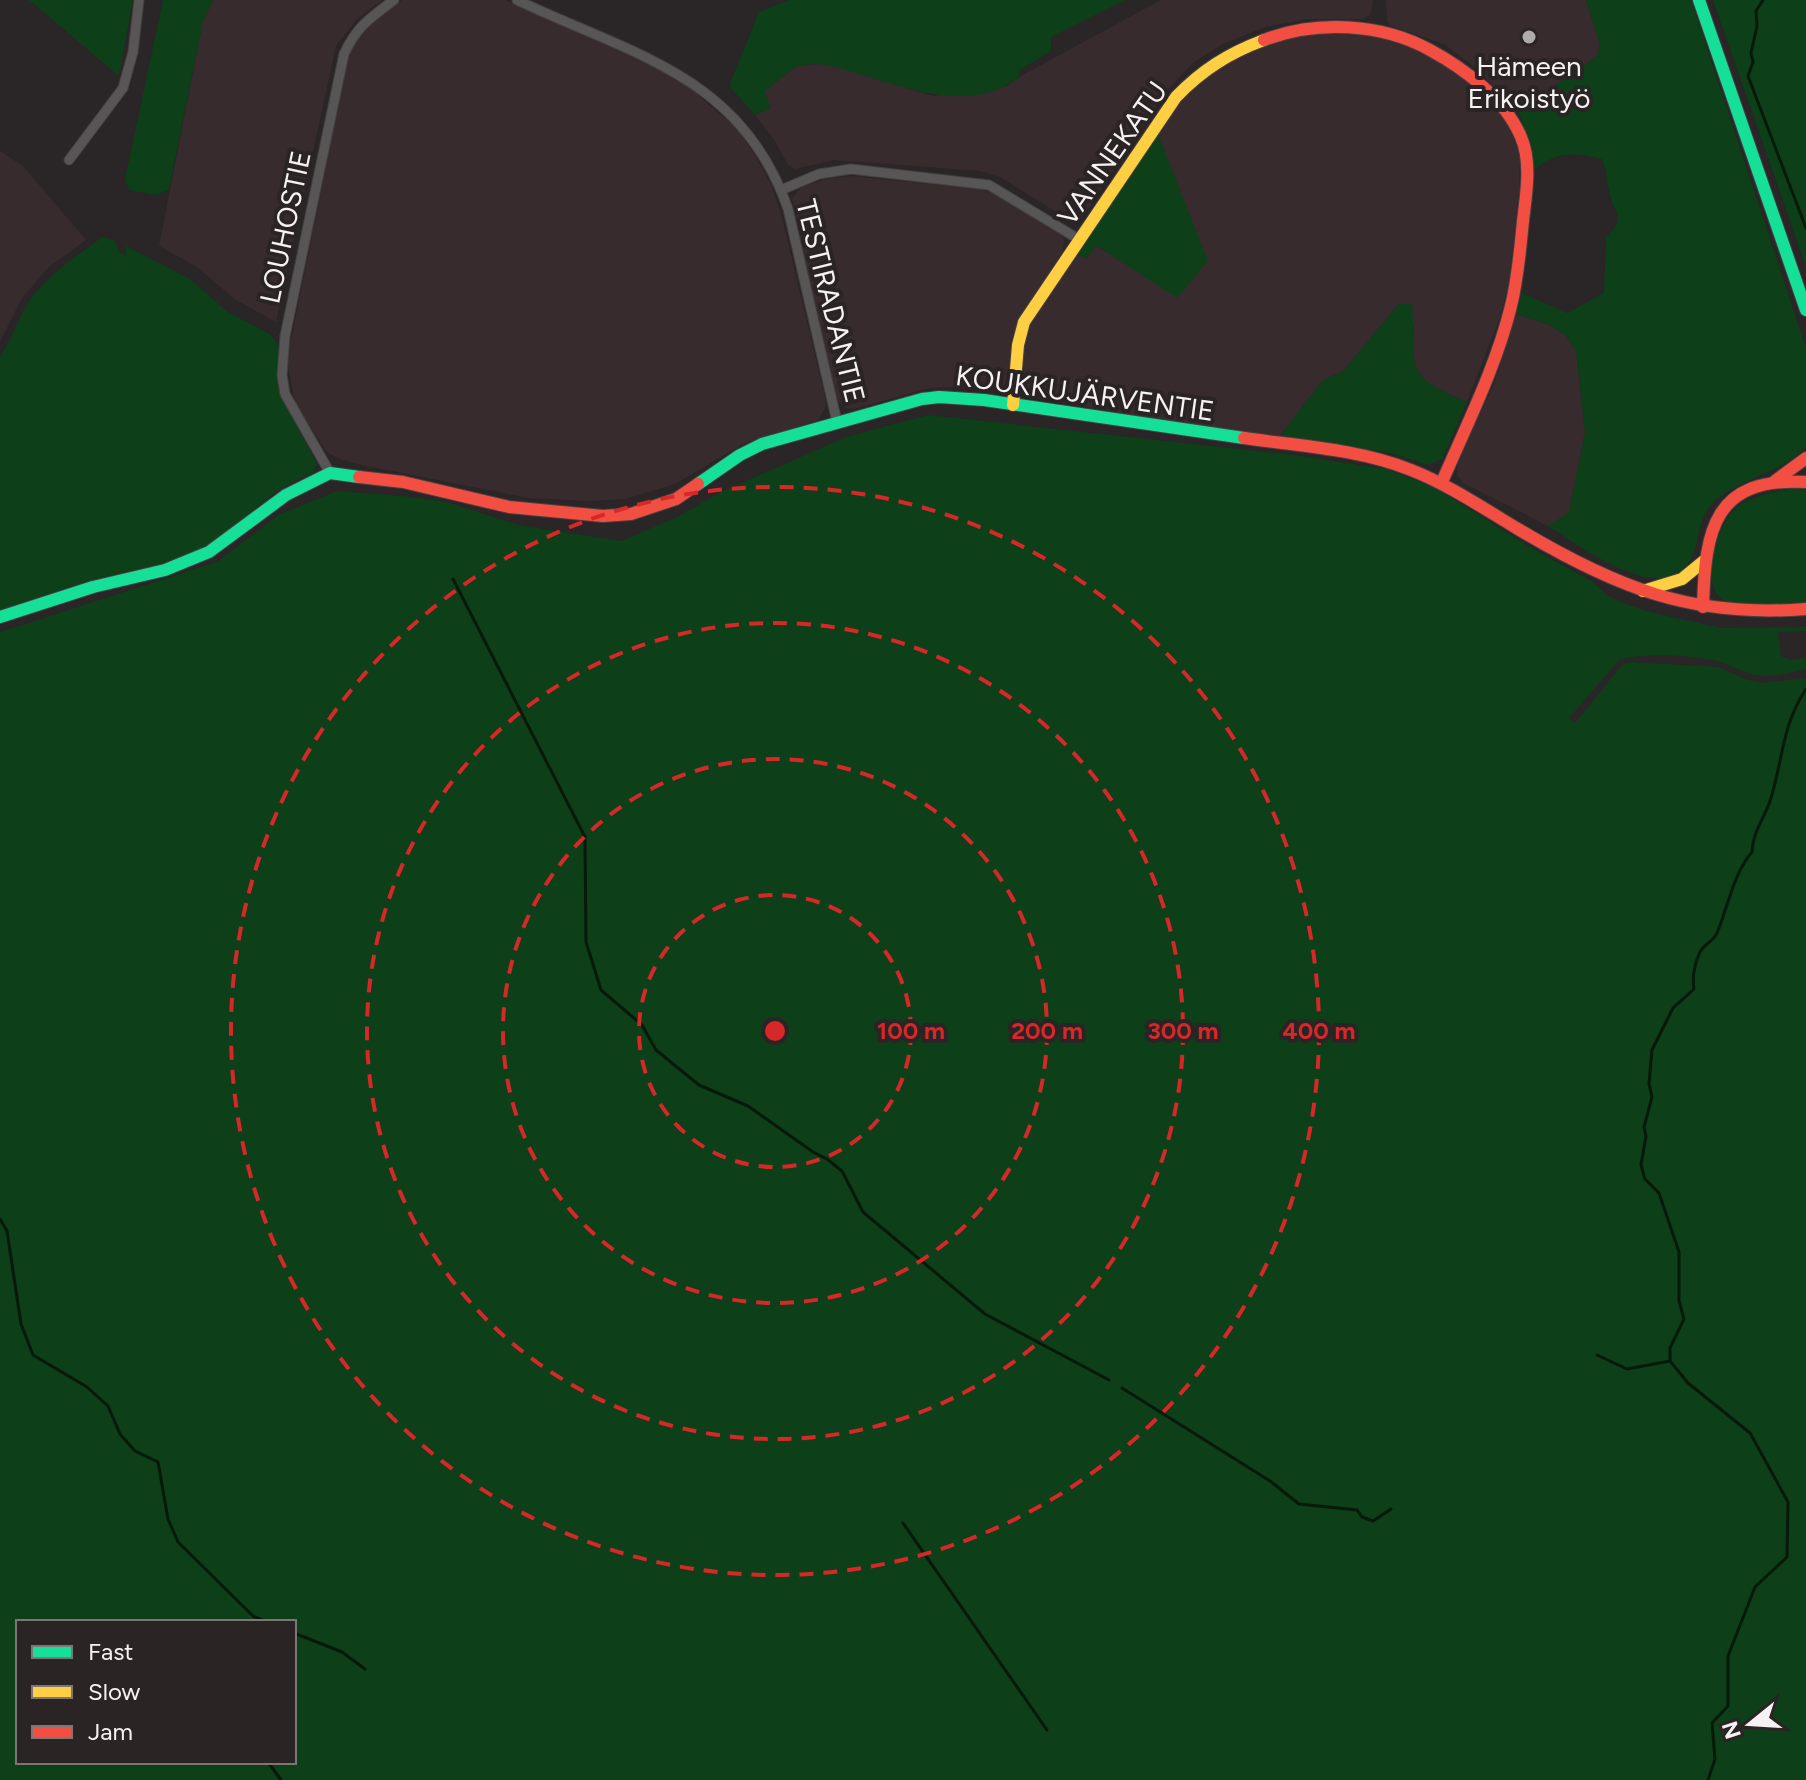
<svg xmlns="http://www.w3.org/2000/svg" width="1806" height="1780" viewBox="0 0 1806 1780" font-family="Figtree,sans-serif">
  <style>
    .built { fill: #382b2d }
    .green { fill: #0d3f19; fill-rule: evenodd }
    .lines { fill: none; stroke-linecap: round; stroke-linejoin: round }
    .stream { stroke: #071a09; stroke-width: 3 }
    .street-casing { stroke: #444041; stroke-width: 11 }
    .fast-casing { stroke: #444041; stroke-width: 14 }
    .slow-casing { stroke: #444041; stroke-width: 14 }
    .jam-casing { stroke: #444041; stroke-width: 14 }
    .street { stroke: #585556; stroke-width: 9 }
    .fast { stroke: #16e098; stroke-width: 12 }
    .slow { stroke: #ffcf43; stroke-width: 12 }
    .jam { stroke: #f24e42; stroke-width: 12 }
    .ring { fill: none; stroke: #d62828; stroke-width: 4; stroke-dasharray: 14 10 }
    .poi-dot { fill: #afaaab; stroke: #2b2425; stroke-width: 3 }
    .labels { text-anchor: middle; stroke-width: 8; stroke-linejoin: round; paint-order: stroke }
    .poi-label { font-size: 28px; fill: #f6f1f2; stroke: #2b2425 }
    .street-label { font-size: 28px; fill: #f6f1f2; stroke: #2b2425 }
    .centre { fill: #d62828; stroke: #2b2425; stroke-width: 4 }
    .ring-label { font-size: 24px; text-anchor: middle; font-weight: bold; fill: #d62828; stroke: #2b2425; stroke-width: 8; stroke-linejoin: round; paint-order: stroke }
  </style>
  <rect width="100%" height="100%" fill="#2a2526"/>
  <!-- built -->
  <g class="built">
    <path d="M 213,0 L 382,0 L 356,20 L 336,46 L 276,322 L 236,300 L 197,267 L 159,246 L 203,21 Z"/>
    <path d="M 402,0 L 506,0 L 657,68 L 685,84 L 736,128 L 755,155 L 772,187 L 782,217 L 825,397 L 826,407 L 818,420 L 745,443 L 675,484 L 626,499 L 588,501 L 529,498 L 362,465 L 342,460 L 327,452 L 296,405 L 288,368 L 290,345 L 349,53 L 357,36 L 367,26 Z"/>
    <path d="M 1161,0 L 1372,0 L 1373,2 L 1370,15 L 1363,19 L 1307,19 L 1265,27 L 1221,45 L 1194,62 L 1170,87 L 1146,121 L 1084,215 L 1080,220 L 1072,222 L 1000,177 L 980,171 L 834,160 L 795,169 L 788,165 L 775,141 L 755,115 L 770,108 L 764,91 L 797,66 L 825,63 L 933,96 L 1007,86 L 1019,77 Z"/>
    <path d="M 1386,0 L 1586,0 L 1600,44 L 1597,56 L 1518,112 L 1476,68 L 1444,44 L 1391,26 L 1387,21 Z"/>
    <path d="M 1312,32 L 1343,32 L 1375,36 L 1406,44 L 1438,59 L 1466,78 L 1487,100 L 1506,122 L 1514,137 L 1520,155 L 1519,192 L 1509,281 L 1500,317 L 1467,402 L 1432,387 L 1417,372 L 1412,350 L 1414,327 L 1399,304 L 1343,371 L 1322,381 L 1280,436 L 1215,428 L 1032,398 L 1024,391 L 1021,383 L 1024,348 L 1029,326 L 1076,253 L 1096,245 L 1177,297 L 1157,132 L 1165,120 L 1198,83 L 1223,65 L 1275,38 Z"/>
    <path d="M 0,151 L 23,166 L 86,240 L 50,266 L 40,277 L 22,298 L 0,341 Z"/>
    <path d="M 850,176 L 979,189 L 998,195 L 1061,235 L 1064,240 L 1063,251 L 1019,318 L 1012,338 L 1008,381 L 1004,385 L 996,390 L 985,391 L 954,387 L 930,388 L 854,409 L 846,408 L 841,404 L 835,395 L 792,198 L 802,187 L 826,179 Z"/>
    <path d="M 1516,314 L 1548,324 L 1566,336 L 1576,351 L 1585,432 L 1569,513 L 1548,526 L 1463,483 L 1457,475 L 1458,459 L 1494,384 Z"/>
  </g>
  <!-- green -->
  <g class="green">
    <path d="M 29,0 L 133,0 L 119,76 Z"/>
    <path d="M 163,0 L 213,0 L 203,21 L 169,190 L 156,195 L 129,190 L 125,179 Z"/>
    <path d="M 789,0 L 1125,0 L 1051,37 L 1051,51 L 1020,70 L 1019,77 C 973,114 909,89 859,74 C 840,68 820,60 799,66 C 788,70 775,84 765,91 L 770,108 L 755,115 L 729,86 L 759,12 Z"/>
    <path d="M 1586,0 L 1691,0 L 1806,348 L 1806,447 C 1782,473 1743,477 1716,500 C 1696,518 1701,541 1690,561 C 1663,609 1578,545 1548,526 L 1569,512 L 1585,432 L 1576,351 L 1566,336 L 1548,324 L 1516,314 L 1522,293 L 1567,313 L 1604,293 L 1606,238 C 1627,215 1614,216 1609,191 C 1606,179 1607,171 1602,159 C 1574,152 1555,151 1533,171 L 1532,145 L 1518,112 L 1597,56 L 1600,44 Z"/>
    <path d="M 1713,0 L 1806,0 L 1806,267 Z"/>
    <path d="M 1157,132 L 1208,261 L 1177,298 L 1096,245 L 1086,259 L 1076,253 Z"/>
    <path d="M 102,237 L 114,240 L 120,252 L 126,256 L 126,246 L 190,279 L 228,312 L 268,333 L 275,340 L 279,348 L 278,373 L 281,395 L 317,464 L 312,474 C 270,486 244,526 206,546 C 169,565 128,570 88,581 C 58,590 29,601 0,610 L 0,356 C 13,338 18,318 30,300 C 49,274 77,256 102,237 Z"/>
    <path d="M 1399,304 L 1412,304 C 1417,368 1399,373 1467,402 L 1443,458 L 1429,465 L 1390,453 L 1280,436 L 1322,381 L 1343,371 Z"/>
    <path d="M 928,415 L 1293,455 L 1386,469 L 1434,487 L 1533,549 L 1593,582 L 1608,596 L 1626,604 L 1654,613 L 1722,628 L 1806,627 L 1806,631 L 1778,632 L 1781,656 L 1791,660 L 1806,658 L 1806,669 C 1790,673 1772,678 1755,675 C 1743,673 1732,665 1720,662 C 1693,655 1644,652 1619,660 L 1569,718 L 1575,723 L 1622,665 L 1630,662 L 1718,667 L 1748,680 L 1764,683 L 1806,678 L 1806,1780 L 0,1780 L 0,632 L 217,562 L 278,515 L 337,491 L 403,496 L 447,502 L 519,525 L 621,541 L 677,517 L 721,492 L 846,437 ZM 18,1622 L 294,1622 L 294,1762 L 18,1762 Z"/>
    <path d="M 1788,489 L 1806,489 L 1806,604 C 1782,605 1748,612 1726,602 C 1697,588 1717,524 1736,508 C 1750,497 1771,493 1788,489 Z"/>
  </g>
  <g class="lines">
    <!-- stream -->
    <g class="stream">
      <path d="M 1763,0 L 1756,11 L 1757,26 L 1751,53 L 1753,62 L 1748,76 L 1806,228"/>
      <path d="M 453,579 L 585,837 L 586,942 L 601,990 L 642,1025 L 656,1050 L 699,1085 L 748,1106 L 813,1152 L 827,1159 L 842,1171 L 863,1212 L 985,1314 L 1109,1380"/>
      <path d="M 0,1219 L 7,1231 L 21,1324 L 33,1355 L 87,1387 L 108,1406 L 120,1434 L 135,1451 L 158,1462 L 168,1519 L 178,1542 L 253,1616 L 267,1622"/>
      <path d="M 1597,1355 L 1627,1369 L 1670,1361"/>
      <path d="M 1122,1388 L 1270,1481 L 1299,1504 L 1357,1510 L 1362,1517 L 1373,1521 L 1391,1509"/>
      <path d="M 903,1523 L 1047,1730"/>
      <path d="M 294,1633 L 342,1652 L 365,1669"/>
      <path d="M 268,1762 L 281,1780"/>
      <path d="M 1708,1780 L 1715,1759 L 1712,1723 L 1728,1706 L 1728,1656 L 1755,1587 L 1787,1557 L 1788,1502 L 1750,1433 L 1688,1383 L 1670,1361 L 1670,1348 L 1684,1319 L 1679,1301 L 1679,1252 L 1659,1193 L 1645,1179 L 1641,1165 L 1646,1136 L 1644,1127 L 1652,1097 L 1649,1084 L 1652,1050 L 1673,1008 L 1694,989 C 1692,977 1695,963 1700,952 C 1704,944 1713,942 1717,933 C 1728,907 1733,874 1752,852 C 1753,830 1765,818 1771,798 C 1783,759 1782,725 1806,689"/>
    </g>
    <!-- street casing -->
    <g class="street-casing">
      <g id="street">
        <path d="M 517,0 C 632,55 742,75 788,209 L 837,422"/>
        <path d="M 69,160 L 123,88 L 133,52 L 139,0"/>
        <path d="M 781,190 L 819,174 L 851,169 L 989,185 L 1080,240"/>
        <path d="M 330,473 L 285,394 L 282,375 L 285,336 L 344,54 C 357,26 370,18 394,0"/>
      </g>
    </g>
    <!-- fast casing -->
    <g class="fast-casing">
      <g id="fast">
        <path d="M 1699,0 L 1806,310"/>
        <path d="M 698,484 L 740,455 L 762,444 L 922,399 L 939,397 L 984,400 L 1244,438"/>
        <path d="M 0,617 L 93,587 L 165,570 L 209,552 L 286,495 L 330,473 L 359,477"/>
      </g>
    </g>
    <!-- slow casing -->
    <g class="slow-casing">
      <g id="slow">
        <path d="M 1013,405 L 1018,345 L 1024,322 L 1176,97 C 1202,70 1229,53 1264,40"/>
        <path d="M 1643,591 L 1682,579 L 1704,561"/>
      </g>
    </g>
    <!-- jam casing -->
    <g class="jam-casing">
      <g id="jam">
        <path d="M 1264,40 C 1317,20 1381,23 1430,50 C 1465,69 1505,99 1521,137 C 1532,162 1526,195 1523,221 C 1520,250 1518,278 1511,306 C 1496,367 1467,424 1442,482"/>
        <path d="M 1244,438 C 1299,446 1359,449 1411,470 C 1449,485 1483,508 1518,529 C 1615,587 1691,618 1806,609"/>
        <path d="M 359,477 L 403,482 L 509,507 L 603,516 L 631,514 L 676,499 L 698,484"/>
        <path d="M 1775,481 L 1806,458"/>
        <path d="M 1703,607 C 1705,529 1714,477 1806,482"/>
      </g>
    </g>
    <!-- street -->
    <use href="#street" class="street"/>
    <!-- fast -->
    <use href="#fast" class="fast"/>
    <!-- slow -->
    <use href="#slow" class="slow"/>
    <!-- jam -->
    <use href="#jam" class="jam"/>
  </g>
  <!-- distance rings -->
  <g class="ring">
    <circle cx="775" cy="1031" r="136"/>
    <circle cx="775" cy="1031" r="272"/>
    <circle cx="775" cy="1031" r="408"/>
    <circle cx="775" cy="1031" r="544"/>
  </g>
  <!-- markers -->
  <circle class="poi-dot" cx="1529" cy="37" r="8"/>
  <g class="labels">
    <!-- poi labels -->
    <g class="poi-label">
      <text x="1529" y="76">Hämeen<tspan x="1529" dy="32">Erikoistyö</tspan></text>
    </g>
    <!-- street labels -->
    <g class="street-label">
      <text transform="translate(1112 153) rotate(-55)" y="10">VANNEKATU</text>
      <text transform="translate(285 227) rotate(-78)" y="10">LOUHOSTIE</text>
      <text transform="translate(831 301) rotate(76)" y="10">TESTIRADANTIE</text>
      <text transform="translate(1085 393) rotate(8)" y="10">KOUKKUJÄRVENTIE</text>
    </g>
  </g>
  <circle cx="775" cy="1031" r="12" class="centre"/>
  <g class="ring-label">
    <text x="911" y="1039">100 m</text>
    <text x="1047" y="1039">200 m</text>
    <text x="1183" y="1039">300 m</text>
    <text x="1319" y="1039">400 m</text>
  </g>
  <!-- legend -->
  <rect x="16" y="1620" width="280" height="144" fill="#2b2425" stroke="#7c7677" stroke-width="2"/>
  <rect x="32" y="1646" width="40" height="12" fill="#16e098" stroke="#7c7677" stroke-width="2"/>
  <text x="88" y="1660" font-size="24" fill="#f6f1f2">Fast</text>
  <rect x="32" y="1686" width="40" height="12" fill="#ffcf43" stroke="#7c7677" stroke-width="2"/>
  <text x="88" y="1700" font-size="24" fill="#f6f1f2">Slow</text>
  <rect x="32" y="1726" width="40" height="12" fill="#f24e42" stroke="#7c7677" stroke-width="2"/>
  <text x="88" y="1740" font-size="24" fill="#f6f1f2">Jam</text>
  <!-- north arrow -->
  <g transform="translate(1750 1724) rotate(252)" stroke="#2b2425" stroke-width="6" paint-order="stroke">
  <path d="M0-6L14 30L0 20L-14 30Z" fill="#f6f1f2"/>
  <text y="-12" font-size="22" font-weight="bold" text-anchor="middle" fill="#f6f1f2">N</text>
  </g>
</svg>
